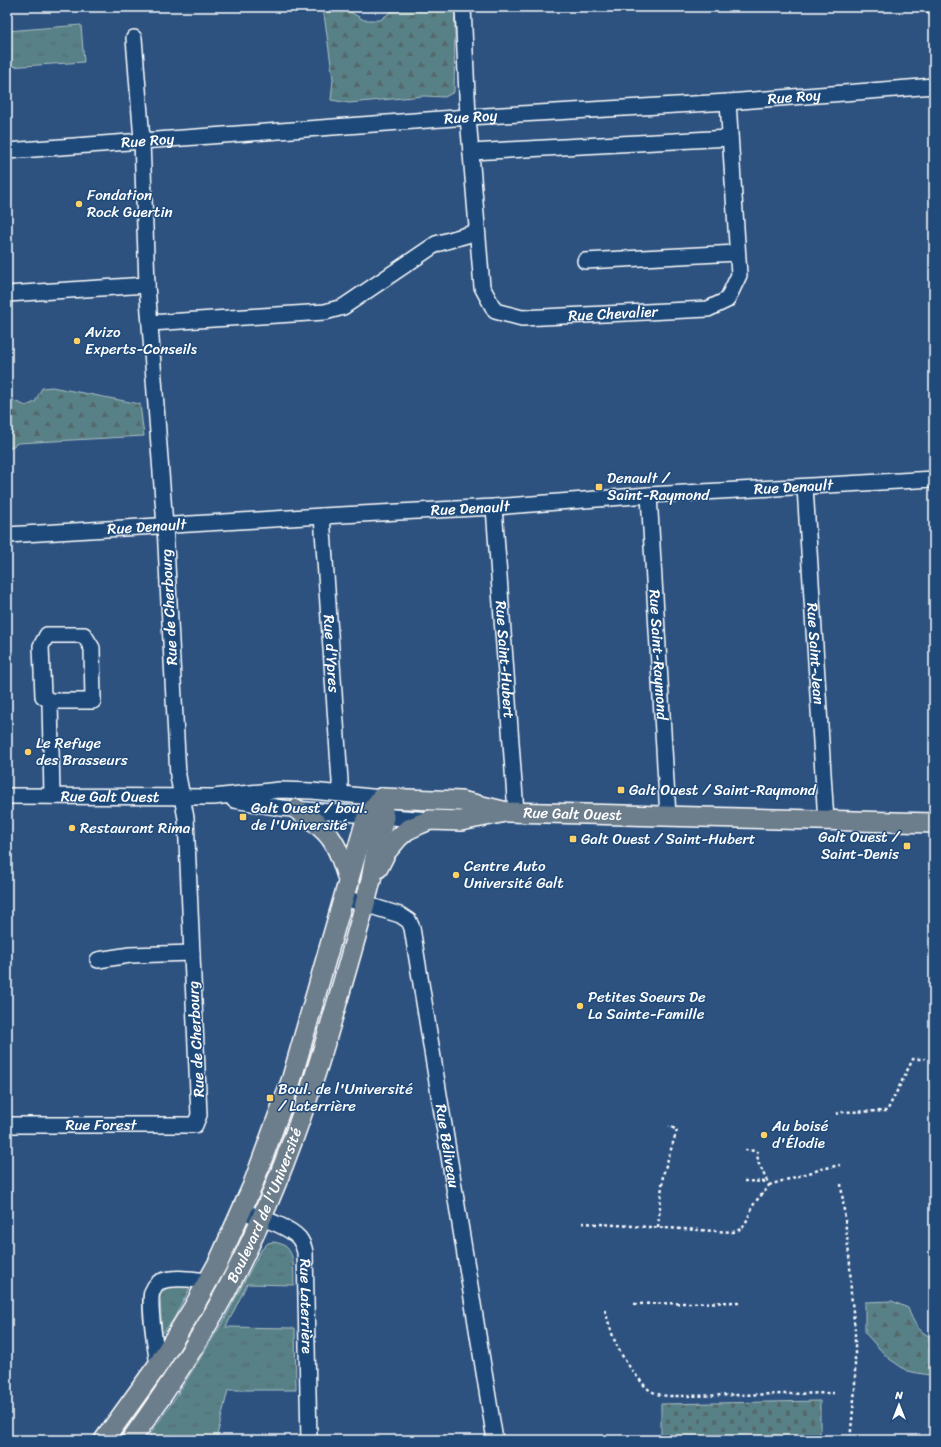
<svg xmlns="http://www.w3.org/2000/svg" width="941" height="1447" viewBox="0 0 941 1447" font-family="Sriracha,sans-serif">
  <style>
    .grass { fill: url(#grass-tufts); stroke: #acc0c3 }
    .forest { fill: url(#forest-firs); stroke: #acc0c3 }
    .cemetery { fill: url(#cemetery-stones); stroke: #acc0c3 }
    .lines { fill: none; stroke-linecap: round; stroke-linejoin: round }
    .minor-casing { stroke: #fff; stroke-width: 18 }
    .major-casing { stroke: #fff; stroke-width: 22 }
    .path { stroke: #fff; stroke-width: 2.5; stroke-dasharray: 3 3; stroke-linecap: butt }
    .minor { stroke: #1f4a7a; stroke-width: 15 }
    .major { stroke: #6c7d8c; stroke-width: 19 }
    .poi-dot { fill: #ffd166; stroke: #1f4a7a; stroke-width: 1.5 }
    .labels { text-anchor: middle; stroke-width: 3; stroke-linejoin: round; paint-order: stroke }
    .street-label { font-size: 15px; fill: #fff; stroke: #1f4a7a }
    .poi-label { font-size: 15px; fill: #fff; stroke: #1f4a7a; text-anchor: start }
  </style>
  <defs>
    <pattern id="grass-tufts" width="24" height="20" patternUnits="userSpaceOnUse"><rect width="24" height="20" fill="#598187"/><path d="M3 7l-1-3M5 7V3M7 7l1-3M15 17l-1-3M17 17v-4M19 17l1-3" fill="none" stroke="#53696c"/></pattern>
    <pattern id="forest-firs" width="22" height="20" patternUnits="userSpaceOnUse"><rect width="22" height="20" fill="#598187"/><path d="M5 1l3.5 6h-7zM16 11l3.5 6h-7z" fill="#53696c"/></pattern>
    <pattern id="cemetery-stones" width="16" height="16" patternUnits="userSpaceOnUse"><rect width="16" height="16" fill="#598187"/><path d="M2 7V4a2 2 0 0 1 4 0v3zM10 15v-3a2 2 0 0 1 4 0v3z" fill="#53696c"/></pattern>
  </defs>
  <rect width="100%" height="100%" fill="#2d5280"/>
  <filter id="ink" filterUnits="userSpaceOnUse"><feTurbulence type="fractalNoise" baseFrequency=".025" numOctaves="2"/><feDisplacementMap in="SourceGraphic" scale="8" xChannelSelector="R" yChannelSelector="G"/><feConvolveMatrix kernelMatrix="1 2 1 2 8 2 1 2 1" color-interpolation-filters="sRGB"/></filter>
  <g filter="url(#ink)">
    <!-- grass -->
    <g class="grass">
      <path d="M 81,25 L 84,62 L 7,67 L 7,31 Z"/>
      <path d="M 273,1242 C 297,1244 293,1267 294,1285 L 247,1284 L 226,1327 L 295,1328 L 296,1390 L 228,1390 L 216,1440 L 146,1440 L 176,1397 L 223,1322 L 261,1250 L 268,1243 Z"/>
      <path d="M 177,1285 L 191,1286 L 173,1320 L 162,1334 L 160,1297 L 162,1292 L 170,1286 Z"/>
    </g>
    <!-- forest -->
    <g class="forest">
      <path d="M 323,7 L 342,7 L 364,20 L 380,20 L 391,12 L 402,7 L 454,7 L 455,28 L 454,92 L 445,97 L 424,96 L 349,103 L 331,100 L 333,79 Z"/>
      <path d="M 52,387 L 140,404 L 144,436 L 18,443 L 7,450 L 7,389 L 14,401 L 26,406 L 35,402 L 42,388 Z"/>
      <path d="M 892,1301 L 908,1308 C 914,1324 918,1331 934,1339 L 934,1376 L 907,1371 L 888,1358 L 865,1333 L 865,1302 Z"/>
    </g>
    <!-- cemetery -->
    <path class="cemetery" d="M 820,1401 L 820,1440 L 661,1440 L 661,1404 Z"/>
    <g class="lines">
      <!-- minor casing -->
      <g class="minor-casing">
        <g id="minor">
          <path id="s1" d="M 463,7 L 468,117 L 482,287 L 495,311 L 522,318 L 708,309 L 727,300 L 739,275 L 728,102"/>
          <path d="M 934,7 L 934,8"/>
          <path id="s2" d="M 7,151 L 468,117 L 728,102 L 934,86"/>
          <path d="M 471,152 L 730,138"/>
          <path d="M 585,261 L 737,253"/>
          <path d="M 7,294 L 147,285"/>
          <path d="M 150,323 L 325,312 L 343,307 L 436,244 L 477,232"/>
          <path id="s3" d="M 805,487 L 826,821"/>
          <path id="s4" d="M 649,495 L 668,816"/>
          <path id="s5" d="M 494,507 L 516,812"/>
          <path id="s6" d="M 322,516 L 340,781 L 340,793"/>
          <path id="s7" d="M 7,535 L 322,516 L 494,507 L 649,495 L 934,479"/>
          <path d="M 50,701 L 43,696 L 41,646 L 47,635 L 84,635 L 92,648 L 93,701 L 50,701 L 52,796"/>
          <path id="s8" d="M 7,796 L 213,797 L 279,790 L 312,791 L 381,798"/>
          <path d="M 234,800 L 281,808 L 429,820"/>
          <path id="s9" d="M 345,898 L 400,915 L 409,921 L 412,928 L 495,1440"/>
          <path d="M 98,960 L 130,955 L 192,953"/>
          <path id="s10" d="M 7,1125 L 195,1125 L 199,1115 L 186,818 L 178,776 L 165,526 L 147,285 L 142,140 L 134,38"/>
          <path id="s11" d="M 242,1211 C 258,1217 287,1225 299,1238 C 302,1242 304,1247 305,1252 L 309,1440"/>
          <path d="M 158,1365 C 156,1351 148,1303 152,1292 C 154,1287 157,1282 162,1281 C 176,1276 194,1280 208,1281"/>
        </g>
      </g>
      <!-- major casing -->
      <g class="major-casing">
        <g id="major">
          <path id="s12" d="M 381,798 L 461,801 L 507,812 L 934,823"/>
          <path d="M 296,809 C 333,833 336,841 349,883"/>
          <path d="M 378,868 L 386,852 L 398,838 L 407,830 L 420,824 L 430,820 L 461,821 L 501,813"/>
          <path d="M 104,1440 L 158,1365 L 192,1310 L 219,1261 L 252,1187 L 291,1081 L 367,816 L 381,798"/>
          <path id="s13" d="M 131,1440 C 169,1387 206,1332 235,1274 C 295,1157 330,1030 365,904 L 371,880 L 376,852 L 384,817 L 381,798"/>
        </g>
      </g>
      <!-- path -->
      <g class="path">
        <path d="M 836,1114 L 841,1112 L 887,1111 L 913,1059 L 925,1059"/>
        <path d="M 744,1181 L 768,1182"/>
        <path d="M 841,1184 L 850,1264 L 851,1293 L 855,1330 L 855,1389 L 850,1440"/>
        <path d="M 769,1185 L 822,1169 L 840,1165"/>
        <path d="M 582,1223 L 733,1232 C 750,1228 747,1211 757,1200 C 761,1195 766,1191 769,1185 L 758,1162 L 757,1151 L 745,1150"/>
        <path d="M 658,1227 L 663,1175 L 677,1130 L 669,1126"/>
        <path d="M 634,1304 L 739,1302"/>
        <path d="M 605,1310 C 613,1339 617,1351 635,1374 C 641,1381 645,1388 653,1392 C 662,1397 674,1396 684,1396 L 834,1393"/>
      </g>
      <!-- minor -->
      <use href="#minor" class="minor"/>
      <!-- major -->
      <use href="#major" class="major"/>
    </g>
  </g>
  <!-- markers -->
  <g class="poi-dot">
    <circle cx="79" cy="204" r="4"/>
    <circle cx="77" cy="341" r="4"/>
    <rect x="595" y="483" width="8" height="8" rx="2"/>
    <circle cx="28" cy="752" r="4"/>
    <rect x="617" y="786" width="8" height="8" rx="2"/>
    <rect x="239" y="813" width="8" height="8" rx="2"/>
    <circle cx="72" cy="828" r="4"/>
    <rect x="569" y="835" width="8" height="8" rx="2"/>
    <rect x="903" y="842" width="8" height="8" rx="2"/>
    <circle cx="456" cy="875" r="4"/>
    <circle cx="580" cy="1006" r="4"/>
    <rect x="266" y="1094" width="8" height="8" rx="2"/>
    <circle cx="764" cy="1135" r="4"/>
  </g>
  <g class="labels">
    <!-- street labels -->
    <g class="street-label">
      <text dy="5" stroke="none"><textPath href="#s2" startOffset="789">Rue Roy</textPath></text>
      <text dy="5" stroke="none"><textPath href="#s2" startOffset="465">Rue Roy</textPath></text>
      <text dy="5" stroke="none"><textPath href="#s2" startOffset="141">Rue Roy</textPath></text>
      <text dy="5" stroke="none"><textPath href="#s1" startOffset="427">Rue Chevalier</textPath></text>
      <text dy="5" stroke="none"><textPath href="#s7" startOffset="788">Rue Denault</textPath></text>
      <text dy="5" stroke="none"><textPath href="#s7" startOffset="464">Rue Denault</textPath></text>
      <text dy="5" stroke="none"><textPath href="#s7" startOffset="140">Rue Denault</textPath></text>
      <text transform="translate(169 607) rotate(-93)" y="5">Rue de Cherbourg</text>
      <text dy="5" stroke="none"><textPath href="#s6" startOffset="138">Rue d'Ypres</textPath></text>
      <text dy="5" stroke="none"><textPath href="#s3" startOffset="167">Rue Saint-Jean</textPath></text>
      <text dy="5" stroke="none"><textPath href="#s4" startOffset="160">Rue Saint-Raymond</textPath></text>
      <text dy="5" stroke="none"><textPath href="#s5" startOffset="153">Rue Saint-Hubert</textPath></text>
      <text dy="5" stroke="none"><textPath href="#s8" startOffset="103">Rue Galt Ouest</textPath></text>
      <text dy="5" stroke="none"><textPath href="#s12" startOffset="193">Rue Galt Ouest</textPath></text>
      <text transform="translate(196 1039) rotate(-93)" y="5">Rue de Cherbourg</text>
      <text dy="5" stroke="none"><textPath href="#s10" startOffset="94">Rue Forest</textPath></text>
      <text dy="5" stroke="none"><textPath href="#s9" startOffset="297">Rue Béliveau</textPath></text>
      <text dy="5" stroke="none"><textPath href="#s13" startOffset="271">Boulevard de l'Université</textPath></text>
      <text dy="5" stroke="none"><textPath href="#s11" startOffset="133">Rue Laterrière</textPath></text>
    </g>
    <!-- poi labels -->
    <g class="poi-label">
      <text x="87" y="200">Fondation<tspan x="87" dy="17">Rock Guertin</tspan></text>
      <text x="85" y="337">Avizo<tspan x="85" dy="17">Experts-Conseils</tspan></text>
      <text x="607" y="483">Denault /<tspan x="607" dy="17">Saint-Raymond</tspan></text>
      <text x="36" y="748">Le Refuge<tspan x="36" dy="17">des Brasseurs</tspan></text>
      <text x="629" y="795">Galt Ouest / Saint-Raymond</text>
      <text x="251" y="813">Galt Ouest / boul.<tspan x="251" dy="17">de l'Université</tspan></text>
      <text x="80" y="833">Restaurant Rima</text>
      <text x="899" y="842" text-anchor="end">Galt Ouest /<tspan x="899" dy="17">Saint-Denis</tspan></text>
      <text x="581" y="844">Galt Ouest / Saint-Hubert</text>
      <text x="464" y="871">Centre Auto<tspan x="464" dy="17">Université Galt</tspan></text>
      <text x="588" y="1002">Petites Soeurs De<tspan x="588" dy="17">La Sainte-Famille</tspan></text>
      <text x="278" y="1094">Boul. de l'Université<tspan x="278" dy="17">/ Laterrière</tspan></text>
      <text x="772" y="1131">Au boisé<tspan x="772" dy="17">d'Élodie</tspan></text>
    </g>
  </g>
  <!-- margin -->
  <rect width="941" height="1447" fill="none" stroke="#1f4a7a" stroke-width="24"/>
  <rect x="12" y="12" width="917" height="1423" fill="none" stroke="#fff" stroke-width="1.5" filter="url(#ink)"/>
  <!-- north arrow -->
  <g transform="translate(899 1405)" stroke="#1f4a7a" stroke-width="3" paint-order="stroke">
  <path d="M0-3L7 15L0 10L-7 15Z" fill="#ffffff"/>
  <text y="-6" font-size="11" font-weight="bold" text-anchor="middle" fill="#ffffff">N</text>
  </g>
</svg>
